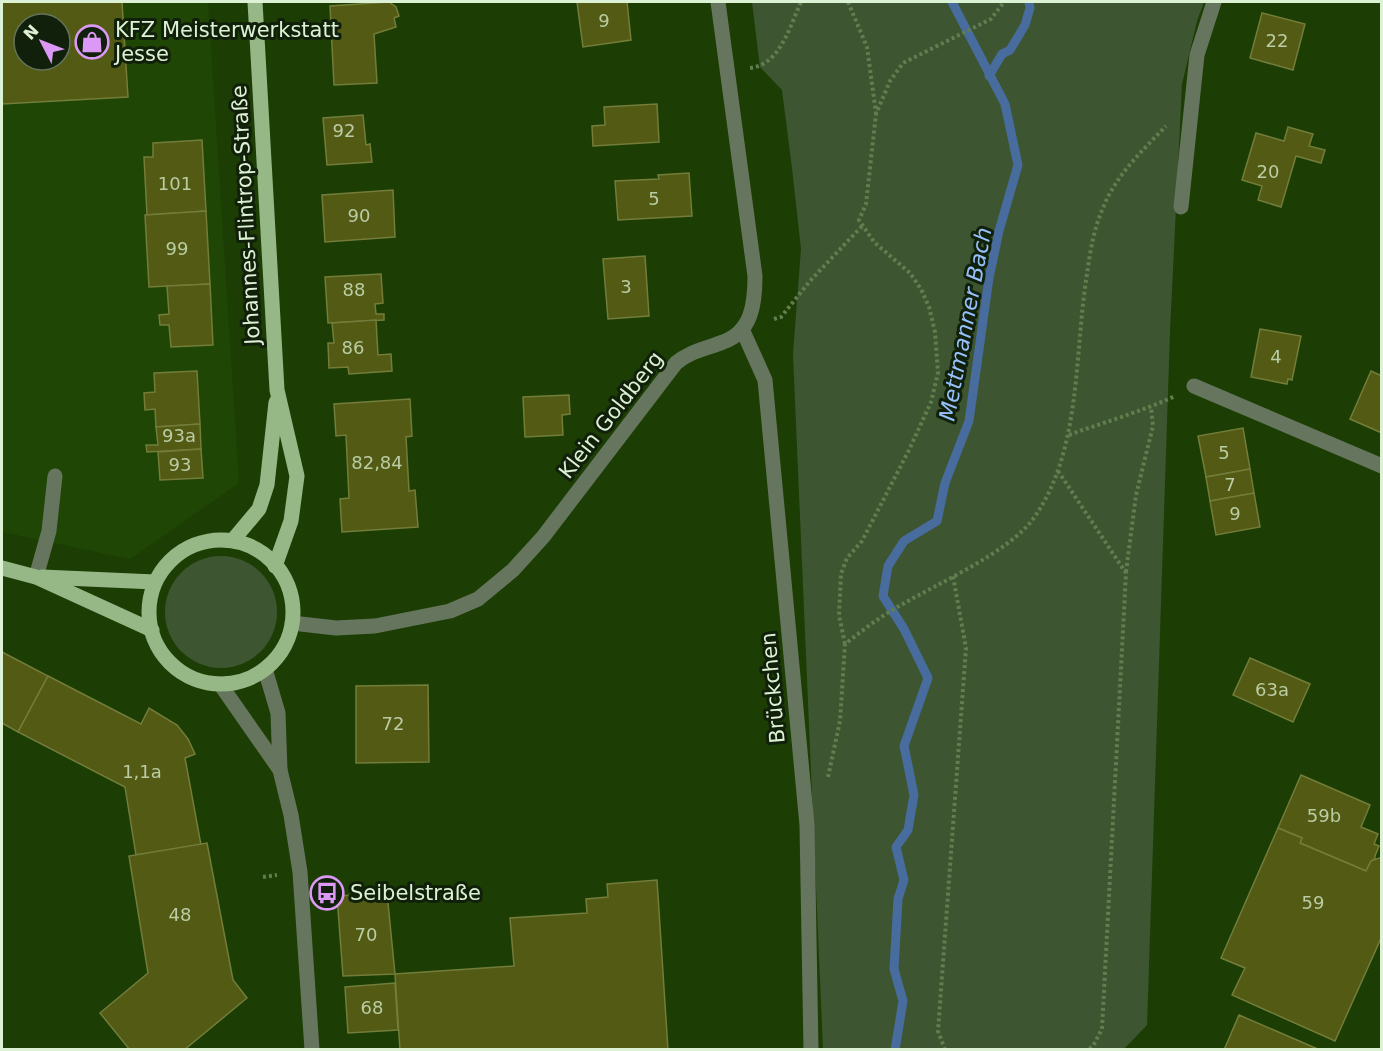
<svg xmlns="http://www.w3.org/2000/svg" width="1383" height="1051" viewBox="0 0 1383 1051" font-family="'DejaVu Sans',sans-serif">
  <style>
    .built { fill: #1f4604; fill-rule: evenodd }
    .green { fill: #3d5631 }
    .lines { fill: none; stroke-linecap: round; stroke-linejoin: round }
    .stream { stroke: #476c9d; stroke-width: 9 }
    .building { fill: #525a14; stroke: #737d3a; stroke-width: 1.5; fill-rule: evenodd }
    .path { stroke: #617e4e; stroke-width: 4; stroke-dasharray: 3 3; stroke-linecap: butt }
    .minor { stroke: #66765e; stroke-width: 15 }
    .major { stroke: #96b887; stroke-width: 15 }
    .labels { text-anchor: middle; stroke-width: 6; stroke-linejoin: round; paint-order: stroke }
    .number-label { font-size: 18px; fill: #bacca4 }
    .poi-label { font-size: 21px; fill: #ddf2d4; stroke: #11200a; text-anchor: start }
    .street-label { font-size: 21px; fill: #ddf2d4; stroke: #11200a }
    .water-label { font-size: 22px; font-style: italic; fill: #96c1fb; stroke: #11200a }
  </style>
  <rect width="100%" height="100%" fill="#1c3e04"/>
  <!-- built -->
  <path class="built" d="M 2,2 L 208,2 L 239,483 L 130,559 L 2,532 ZM 24,24 L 60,24 L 60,60 L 24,60 Z"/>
  <!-- green -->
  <g class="green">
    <path d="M 752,2 L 1204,2 L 1197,21 L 1182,84 L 1170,331 L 1147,1025 L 1124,1049 L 823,1049 L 793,354 L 801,249 L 792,168 L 782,90 L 760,67 Z"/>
    <circle cx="221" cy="612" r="56"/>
  </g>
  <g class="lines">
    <!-- stream -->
    <g class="stream">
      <path d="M 989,76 L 1002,54 L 1010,50 L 1025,25 L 1030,8 L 1029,2"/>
      <path d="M 895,1050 L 903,1001 L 894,969 L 898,899 L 904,880 L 896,847 L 908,830 L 914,795 L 904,746 L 928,678 L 904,629 L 883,596 L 888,566 L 904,541 L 937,521 L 945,483 L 969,421 L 989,278 L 999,231 L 1018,165 L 1005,104 L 952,2"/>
    </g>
  </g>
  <!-- building -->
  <g class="building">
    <path d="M 2,2 L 122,2 L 128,97 L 2,104 ZM 24,24 L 60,24 L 60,60 L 24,60 Z"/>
    <path d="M 389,2 L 396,7 L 399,16 L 394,18 L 396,27 L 374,34 L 377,83 L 334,85 L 330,6 Z"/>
    <path d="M 577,2 L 627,2 L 631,40 L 583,47 Z"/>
    <path d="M 1262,13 L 1305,24 L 1293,70 L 1250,58 Z"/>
    <path d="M 657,104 L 659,142 L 593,146 L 592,126 L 605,125 L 604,107 Z"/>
    <path d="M 363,115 L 366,145 L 370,144 L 372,162 L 327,165 L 323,118 Z"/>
    <path d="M 1288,127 L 1313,134 L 1309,146 L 1325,150 L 1321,163 L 1296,156 L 1281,207 L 1258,200 L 1262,186 L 1242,180 L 1256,133 L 1284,141 Z"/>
    <path d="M 202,140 L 206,211 L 147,215 L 144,157 L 153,157 L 153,143 Z"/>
    <path d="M 689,173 L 692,216 L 618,220 L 615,181 L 659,179 L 658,175 Z"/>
    <path d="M 393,190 L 395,237 L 325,242 L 322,195 Z"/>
    <path d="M 206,211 L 210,284 L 149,287 L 145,215 Z"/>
    <path d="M 645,256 L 649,316 L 608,319 L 603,259 Z"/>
    <path d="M 381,274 L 383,303 L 375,304 L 376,314 L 384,314 L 384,320 L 328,323 L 325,277 Z"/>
    <path d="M 210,284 L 213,345 L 171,347 L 169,325 L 160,325 L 159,315 L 169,314 L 167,286 Z"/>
    <path d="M 376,320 L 378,355 L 391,354 L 392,371 L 349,374 L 348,367 L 329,368 L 328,343 L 334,343 L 332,323 Z"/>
    <path d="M 1260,329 L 1301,336 L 1292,380 L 1288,379 L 1287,384 L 1251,377 Z"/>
    <path d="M 197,371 L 200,424 L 156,427 L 155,409 L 145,410 L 144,393 L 155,392 L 154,373 Z"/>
    <path d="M 1371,371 L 1382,376 L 1382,433 L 1350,419 Z"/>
    <path d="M 569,395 L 570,414 L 562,415 L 563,435 L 525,437 L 523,397 Z"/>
    <path d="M 410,399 L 412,436 L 406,437 L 409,491 L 415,490 L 418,527 L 342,532 L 340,499 L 349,498 L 346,435 L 336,436 L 334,404 Z"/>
    <path d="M 200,424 L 201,449 L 147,452 L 146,445 L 158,445 L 156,427 Z"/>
    <path d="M 1243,428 L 1250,469 L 1206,477 L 1198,436 Z"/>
    <path d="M 201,449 L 203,478 L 160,480 L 158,452 Z"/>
    <path d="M 1250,469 L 1254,493 L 1210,501 L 1206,477 Z"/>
    <path d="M 1254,493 L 1260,527 L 1216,535 L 1210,501 Z"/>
    <path d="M 2,652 L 48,676 L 18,732 L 2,723 Z"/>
    <path d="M 1250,658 L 1310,684 L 1293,722 L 1233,695 Z"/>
    <path d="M 48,676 L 141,724 L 149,708 L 177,725 L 188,739 L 195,754 L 185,758 L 201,845 L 136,855 L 125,787 L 18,732 Z"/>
    <path d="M 428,685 L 429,762 L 356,763 L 356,686 Z"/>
    <path d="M 1301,775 L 1370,805 L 1361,827 L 1378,834 L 1374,844 L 1379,846 L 1375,856 L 1375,859 L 1371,861 L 1366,871 L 1300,843 L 1302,838 L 1278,828 Z"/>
    <path d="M 1278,828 L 1302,838 L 1300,843 L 1366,871 L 1371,861 L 1382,857 L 1382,936 L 1335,1041 L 1232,995 L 1245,968 L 1221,958 Z"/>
    <path d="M 207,843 L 233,980 L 247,998 L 184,1050 L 130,1050 L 100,1013 L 148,973 L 129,856 Z"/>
    <path d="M 657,880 L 668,1050 L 400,1050 L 395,974 L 514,966 L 510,918 L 587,913 L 586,899 L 608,897 L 607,884 Z"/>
    <path d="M 387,893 L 395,974 L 343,976 L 337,896 Z"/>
    <path d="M 395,983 L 398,1030 L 348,1033 L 345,987 Z"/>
    <path d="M 1239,1015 L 1320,1050 L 1224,1050 Z"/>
  </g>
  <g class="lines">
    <!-- path -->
    <g class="path">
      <path d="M 848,2 L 867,47 L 876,113"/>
      <path d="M 750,68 C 780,65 790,26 801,2"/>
      <path d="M 774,319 L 781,317 L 810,281 L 862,226"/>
      <path d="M 1069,435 C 1104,422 1141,412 1175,396"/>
      <path d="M 1058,471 L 1126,573 L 1102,1029 L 1093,1046 L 1088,1050"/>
      <path d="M 1126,572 L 1136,495 L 1153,426 L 1151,407"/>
      <path d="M 845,644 L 839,615 L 841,574 L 847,558 L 862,541 L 909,450 L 931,402 L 938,373 L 935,332 L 929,307 L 921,289 L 910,273 L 874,242 L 859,220 L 866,204 L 876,114 L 890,81 L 903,63 L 991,19 L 1004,2"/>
      <path d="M 828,777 L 840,721 L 845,644 C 863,630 881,616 901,605 C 937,584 1009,552 1033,519 C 1082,452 1074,353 1087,274 C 1090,252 1094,228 1103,208 C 1116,175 1142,151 1166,126"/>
      <path d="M 263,877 L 277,875"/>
      <path d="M 945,1050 L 938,1031 L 966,648 L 953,576"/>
    </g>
    <!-- minor -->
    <g class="minor">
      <path d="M 1181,207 L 1197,55 L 1214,2"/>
      <path d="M 742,329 L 765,380 L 807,825 L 811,1050"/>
      <path d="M 1194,386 L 1382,466"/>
      <path d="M 36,577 L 49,531 L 55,476"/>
      <path d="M 292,623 L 336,628 L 375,626 L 450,611 L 478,599 L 513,570 L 543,537 L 676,363 C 690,351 706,349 723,342 C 752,332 755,303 755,276 L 718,2"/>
      <path d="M 265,669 L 278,713 L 280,770 L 291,815 L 300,872 L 312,1050"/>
      <path d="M 220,684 L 280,770"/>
    </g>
    <!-- major -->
    <g class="major">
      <path d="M 255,2 L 277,390 L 297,476 L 291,521 L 275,566"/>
      <path d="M 233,540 L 259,509 L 267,485 L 276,402"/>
      <circle cx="221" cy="612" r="72"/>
      <path d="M 2,568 L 36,577 L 152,630"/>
      <path d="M 42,577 L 155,582"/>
    </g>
  </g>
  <!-- icons -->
  <defs>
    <g id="shop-ring" transform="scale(1.725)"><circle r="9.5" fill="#11200a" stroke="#db99f5" stroke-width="1.5"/><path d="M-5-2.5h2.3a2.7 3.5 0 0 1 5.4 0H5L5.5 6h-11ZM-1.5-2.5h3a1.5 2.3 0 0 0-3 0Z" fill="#db99f5"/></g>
    <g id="bus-ring" transform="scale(1.725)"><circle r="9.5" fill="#11200a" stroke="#db99f5" stroke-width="1.5"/><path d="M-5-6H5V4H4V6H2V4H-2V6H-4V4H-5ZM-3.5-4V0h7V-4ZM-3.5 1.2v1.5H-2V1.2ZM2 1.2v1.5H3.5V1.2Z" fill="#db99f5"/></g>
  </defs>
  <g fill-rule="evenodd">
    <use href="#shop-ring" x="92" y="42"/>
    <use href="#bus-ring" x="327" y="893"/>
  </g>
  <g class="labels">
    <!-- number labels -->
    <g class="number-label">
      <text x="604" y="27">9</text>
      <text x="1277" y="47">22</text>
      <text x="344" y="137">92</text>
      <text x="1268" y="178">20</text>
      <text x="175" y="190">101</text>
      <text x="654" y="205">5</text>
      <text x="359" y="222">90</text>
      <text x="177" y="255">99</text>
      <text x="626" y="293">3</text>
      <text x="354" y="296">88</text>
      <text x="353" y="354">86</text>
      <text x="1276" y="363">4</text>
      <text x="179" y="442">93a</text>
      <text x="1224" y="459">5</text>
      <text x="377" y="469">82,84</text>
      <text x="180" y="471">93</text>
      <text x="1230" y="491">7</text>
      <text x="1235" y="520">9</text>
      <text x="1272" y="696">63a</text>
      <text x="393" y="730">72</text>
      <text x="142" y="778">1,1a</text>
      <text x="1324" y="822">59b</text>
      <text x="1313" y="909">59</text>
      <text x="180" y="921">48</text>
      <text x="366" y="941">70</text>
      <text x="372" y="1014">68</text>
    </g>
    <!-- poi labels -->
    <g class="poi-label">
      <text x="115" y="37">KFZ Meisterwerkstatt<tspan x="115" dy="24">Jesse</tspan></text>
      <text x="350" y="900">Seibelstraße</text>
    </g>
    <!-- street labels -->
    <g class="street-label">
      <text transform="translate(246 215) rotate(-93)" y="7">Johannes-Flintrop-Straße</text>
      <text transform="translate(611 415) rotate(-52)" y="7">Klein Goldberg</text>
      <text transform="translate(773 688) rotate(-95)" y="7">Brückchen</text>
    </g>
    <!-- water labels -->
    <g class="water-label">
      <text transform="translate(965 324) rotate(-79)" y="8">Mettmanner Bach</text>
    </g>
  </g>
  <!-- border -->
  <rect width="1383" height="1051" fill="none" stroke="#ddf2d4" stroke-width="6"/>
  <!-- north arrow -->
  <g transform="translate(42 42) rotate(312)"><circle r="28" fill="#11200a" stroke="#63745b" stroke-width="1.5"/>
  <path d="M0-4.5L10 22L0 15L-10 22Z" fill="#db99f5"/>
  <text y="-9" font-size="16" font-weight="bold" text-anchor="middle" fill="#ddf2d4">N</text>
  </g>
</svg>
